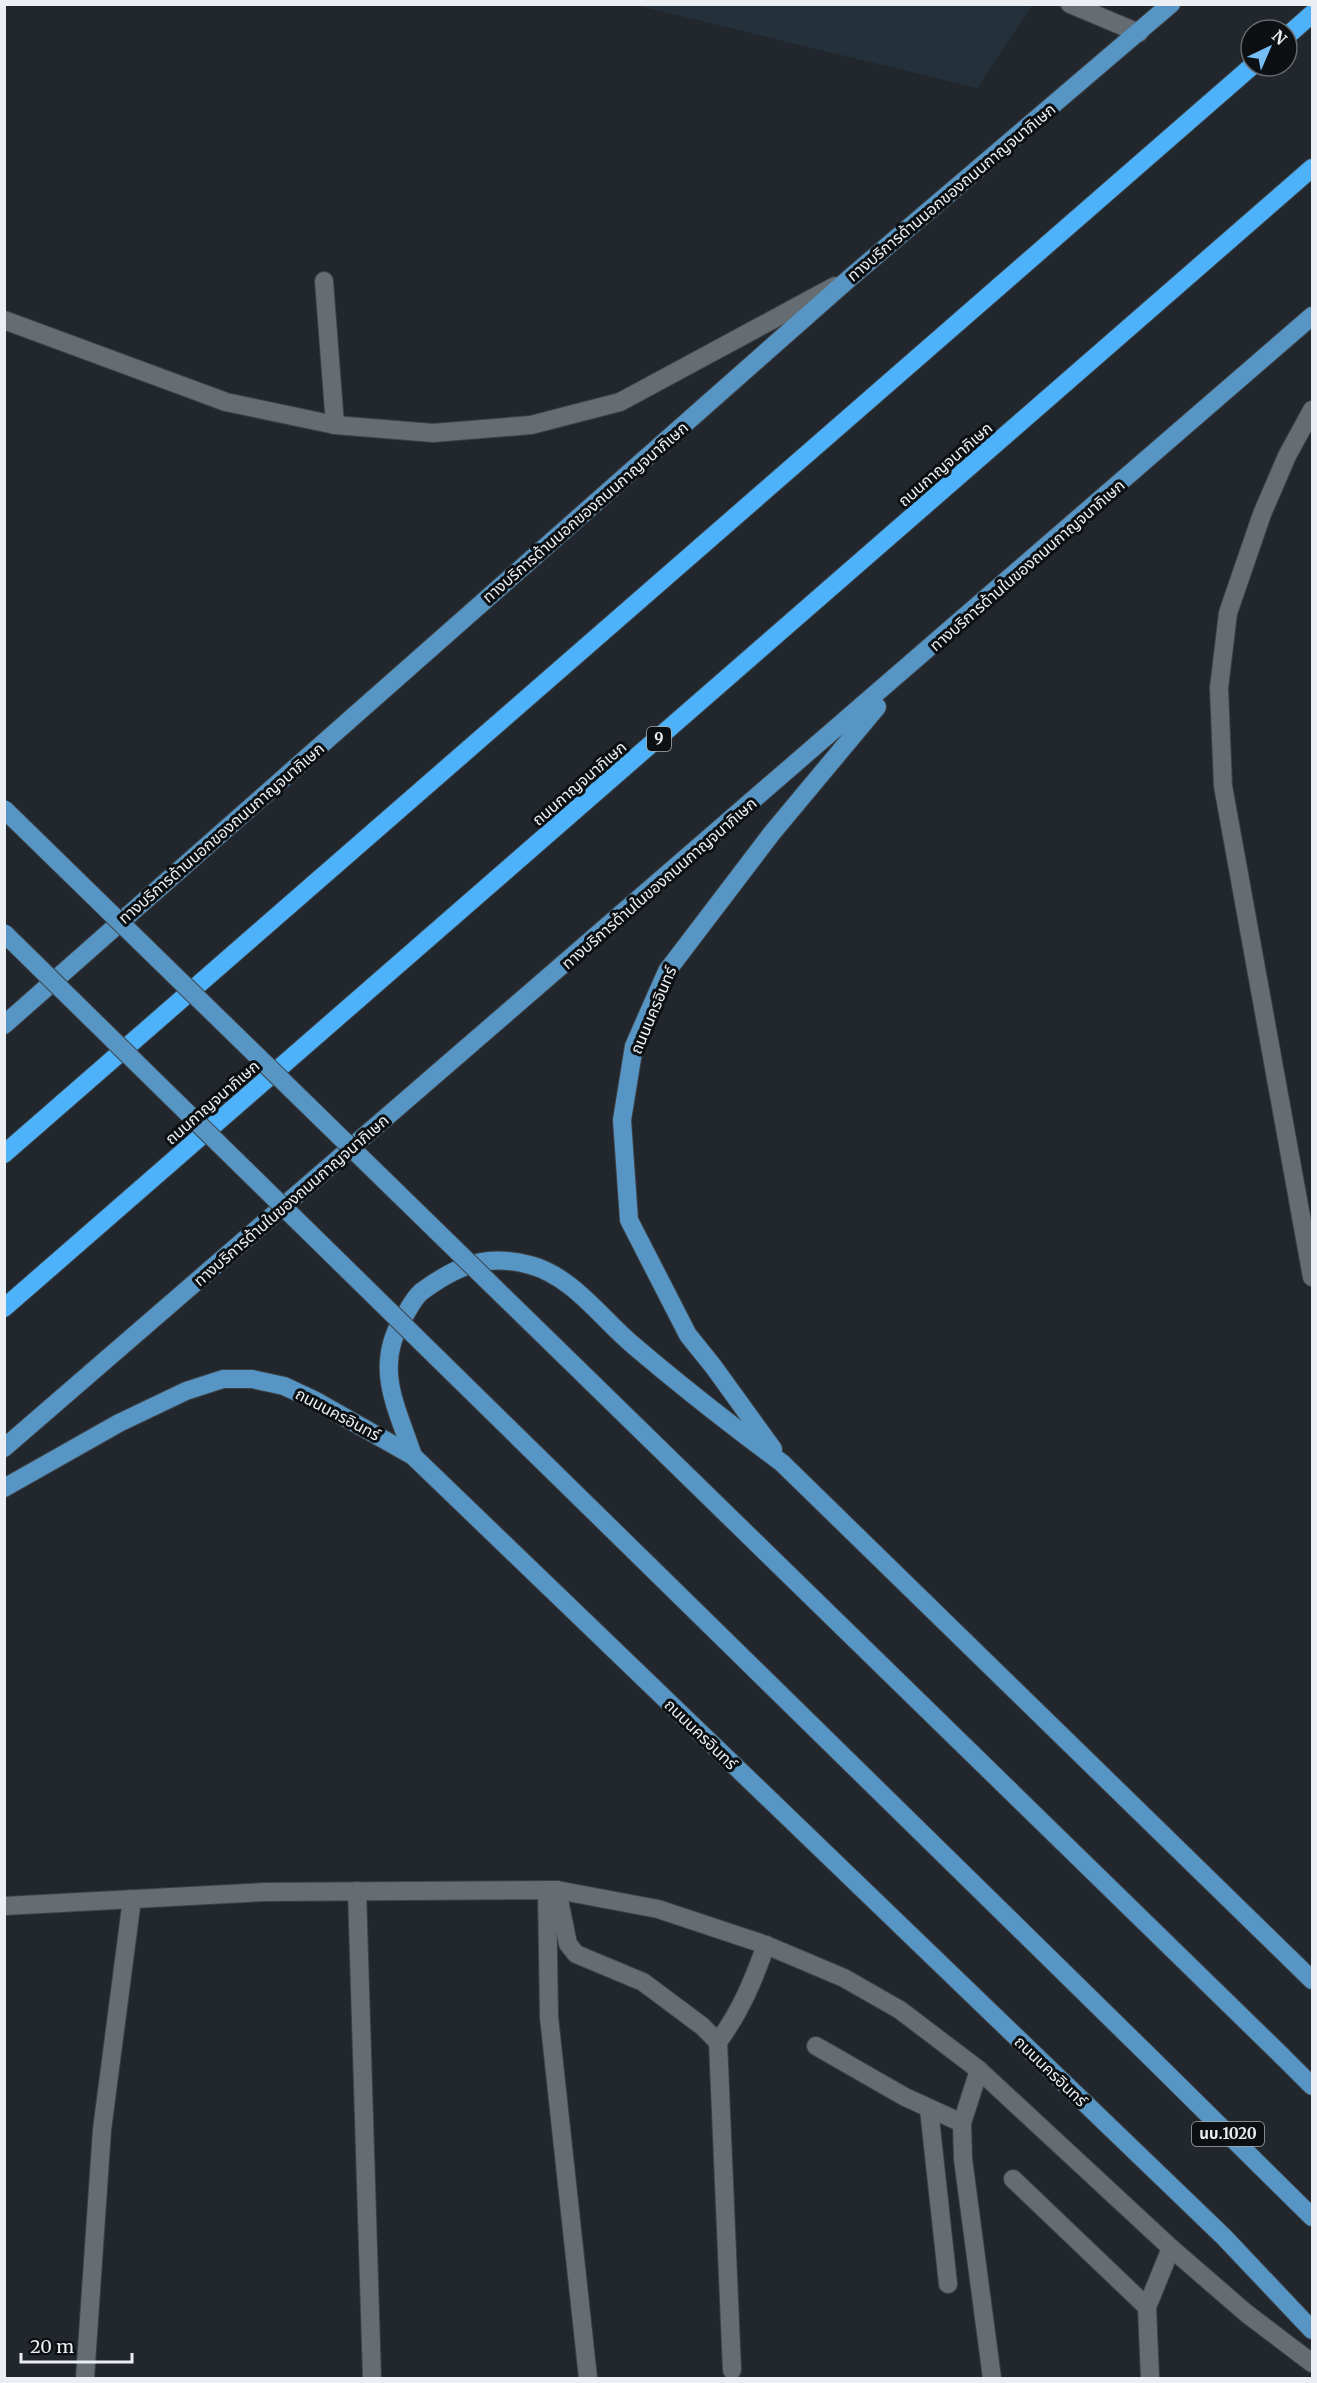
<svg xmlns="http://www.w3.org/2000/svg" width="1317" height="2383" viewBox="0 0 1317 2383" font-family="Merriweather,'Noto Sans Thai',serif">
  <style>
    .built { fill: #25313a }
    .lines { fill: none; stroke-linecap: round; stroke-linejoin: round }
    .minor-casing { stroke: #3c4146; stroke-width: 20 }
    .major-casing { stroke: #3c4146; stroke-width: 20 }
    .highway-casing { stroke: #3c4146; stroke-width: 20 }
    .minor { stroke: #656d73; stroke-width: 18 }
    .major { stroke: #5796c4; stroke-width: 18 }
    .highway { stroke: #4db2fa; stroke-width: 18 }
    .major-bridge-casing { stroke: #3c4146; stroke-width: 20; stroke-linecap: butt }
    .major-bridge { stroke: #5796c4; stroke-width: 18 }
    .labels { text-anchor: middle; stroke-width: 6; stroke-linejoin: round; paint-order: stroke }
    .shield { fill: #0d1012; stroke: #a8acb0; stroke-width: 1.5 }
    .shield-label { font-size: 15px; font-weight: bold; fill: #ebeff3 }
    .street-label { font-size: 16px; fill: #ebeff3; stroke: #0d1012 }
  </style>
  <rect width="100%" height="100%" fill="#21272d"/>
  <!-- built -->
  <path class="built" d="M 636,5 L 1032,4 L 1032,5 L 977,88 Z"/>
  <g class="lines">
    <!-- minor casing -->
    <g class="minor-casing">
      <g id="minor">
        <path d="M 1070,4 L 1139,33"/>
        <path d="M 324,281 L 335,425"/>
        <path d="M 4,320 L 226,402 L 335,425 L 433,433 L 531,425 L 620,402 L 835,286"/>
        <path d="M 1312,410 L 1287,456 L 1262,514 L 1228,613 L 1219,688 L 1223,786 L 1312,1277"/>
        <path d="M 557,1890 L 568,1944 L 576,1954 L 643,1982 L 702,2026 L 718,2042"/>
        <path d="M 357,1891 L 372,2378"/>
        <path d="M 547,1891 L 549,2017 L 588,2378"/>
        <path d="M 4,1906 L 265,1892 L 557,1890 L 658,1909 L 766,1945 L 844,1978 L 900,2010 L 979,2070 L 1171,2248 L 1246,2313 L 1312,2363"/>
        <path d="M 816,2046 L 905,2097 L 962,2123"/>
        <path d="M 979,2070 L 962,2123 L 963,2159 L 992,2378"/>
        <path d="M 929,2109 L 948,2284"/>
        <path d="M 1013,2179 L 1147,2307"/>
        <path d="M 732,2370 L 718,2042 C 741,2011 753,1981 766,1945"/>
        <path d="M 85,2378 L 102,2130 L 132,1899"/>
        <path d="M 1150,2378 L 1147,2307 L 1171,2248"/>
      </g>
    </g>
    <!-- major casing -->
    <g class="major-casing">
      <g id="major">
        <path d="M 4,1025 L 851,277 L 1171,4"/>
        <path d="M 4,1448 L 1312,316"/>
        <path d="M 773,1449 L 713,1366 L 688,1335 L 629,1220 L 622,1120 L 634,1046 L 667,971 L 772,833 L 877,707"/>
        <path d="M 413,1456 C 397,1407 373,1368 403,1318 C 409,1309 413,1299 421,1292 C 456,1266 486,1253 530,1265 C 572,1276 601,1318 633,1345 C 681,1386 731,1425 782,1463 L 1312,1980"/>
        <path d="M 4,1488 L 119,1423 L 186,1391 L 223,1379 L 252,1379 L 284,1386 L 316,1401 L 413,1456 L 1224,2237 L 1312,2330"/>
        <path d="M 1144,2051 L 1312,2217"/>
        <path d="M 1282,2056 L 1312,2086"/>
      </g>
    </g>
    <!-- highway casing -->
    <g class="highway-casing">
      <g id="highway">
        <path d="M 1287,36 L 1312,14"/>
        <path d="M 4,1154 L 1252,66"/>
        <path d="M 4,1308 L 1312,168"/>
      </g>
    </g>
    <!-- minor -->
    <use href="#minor" class="minor"/>
    <!-- major -->
    <use href="#major" class="major"/>
    <!-- highway -->
    <use href="#highway" class="highway"/>
    <!-- major-bridge casing -->
    <g class="major-bridge-casing">
      <g id="major-bridge">
        <path d="M 4,809 L 1282,2056"/>
        <path d="M 4,933 L 1144,2051"/>
      </g>
    </g>
    <!-- major-bridge -->
    <use href="#major-bridge" class="major-bridge"/>
  </g>
  <g class="labels">
    <!-- shield labels -->
    <g class="shield">
      <rect x="647" y="727" width="24" height="24" rx="4.5"/>
      <rect x="1192" y="2122" width="72" height="24" rx="4.5"/>
    </g>
    <g class="shield-label">
      <text x="659" y="744">9</text>
      <text x="1228" y="2139">นบ.1020</text>
    </g>
    <!-- street labels -->
    <g class="street-label">
      <text transform="translate(951 192) rotate(-40)" y="6">ทางบริการด้านนอกของถนนกาญจนาภิเษก</text>
      <text transform="translate(945 464) rotate(-41)" y="6">ถนนกาญจนาภิเษก</text>
      <text transform="translate(585 512) rotate(-41)" y="6">ทางบริการด้านนอกของถนนกาญจนาภิเษก</text>
      <text transform="translate(1027 565) rotate(-41)" y="6">ทางบริการด้านในของถนนกาญจนาภิเษก</text>
      <text transform="translate(579 783) rotate(-41)" y="6">ถนนกาญจนาภิเษก</text>
      <text transform="translate(221 833) rotate(-41)" y="6">ทางบริการด้านนอกของถนนกาญจนาภิเษก</text>
      <text transform="translate(659 883) rotate(-41)" y="6">ทางบริการด้านในของถนนกาญจนาภิเษก</text>
      <text transform="translate(653 1010) rotate(-67)" y="6">ถนนนครอินทร์</text>
      <text transform="translate(212 1102) rotate(-41)" y="6">ถนนกาญจนาภิเษก</text>
      <text transform="translate(291 1200) rotate(-41)" y="6">ทางบริการด้านในของถนนกาญจนาภิเษก</text>
      <text transform="translate(338 1414) rotate(28)" y="6">ถนนนครอินทร์</text>
      <text transform="translate(701 1734) rotate(44)" y="6">ถนนนครอินทร์</text>
      <text transform="translate(1051 2071) rotate(44)" y="6">ถนนนครอินทร์</text>
    </g>
  </g>
  <!-- border -->
  <rect width="1317" height="2383" fill="none" stroke="#ebeff3" stroke-width="12"/>
  <!-- north arrow -->
  <g transform="translate(1269 48) rotate(44)"><circle r="28" fill="#0d1012" stroke="#66696c" stroke-width="1.5"/>
  <path d="M0-4.5L10 22L0 15L-10 22Z" fill="#77bff7"/>
  <text y="-9" font-size="16" font-weight="bold" text-anchor="middle" fill="#ebeff3">N</text>
  </g>
  <!-- scale -->
  <path d="M21 2353v9h111v-9" fill="none" stroke="#ebeff3" stroke-width="3"/>
  <text x="30" y="2353" font-size="18" fill="#ebeff3" stroke="#0d1012" stroke-width="4.5" paint-order="stroke">20 m</text>
</svg>
